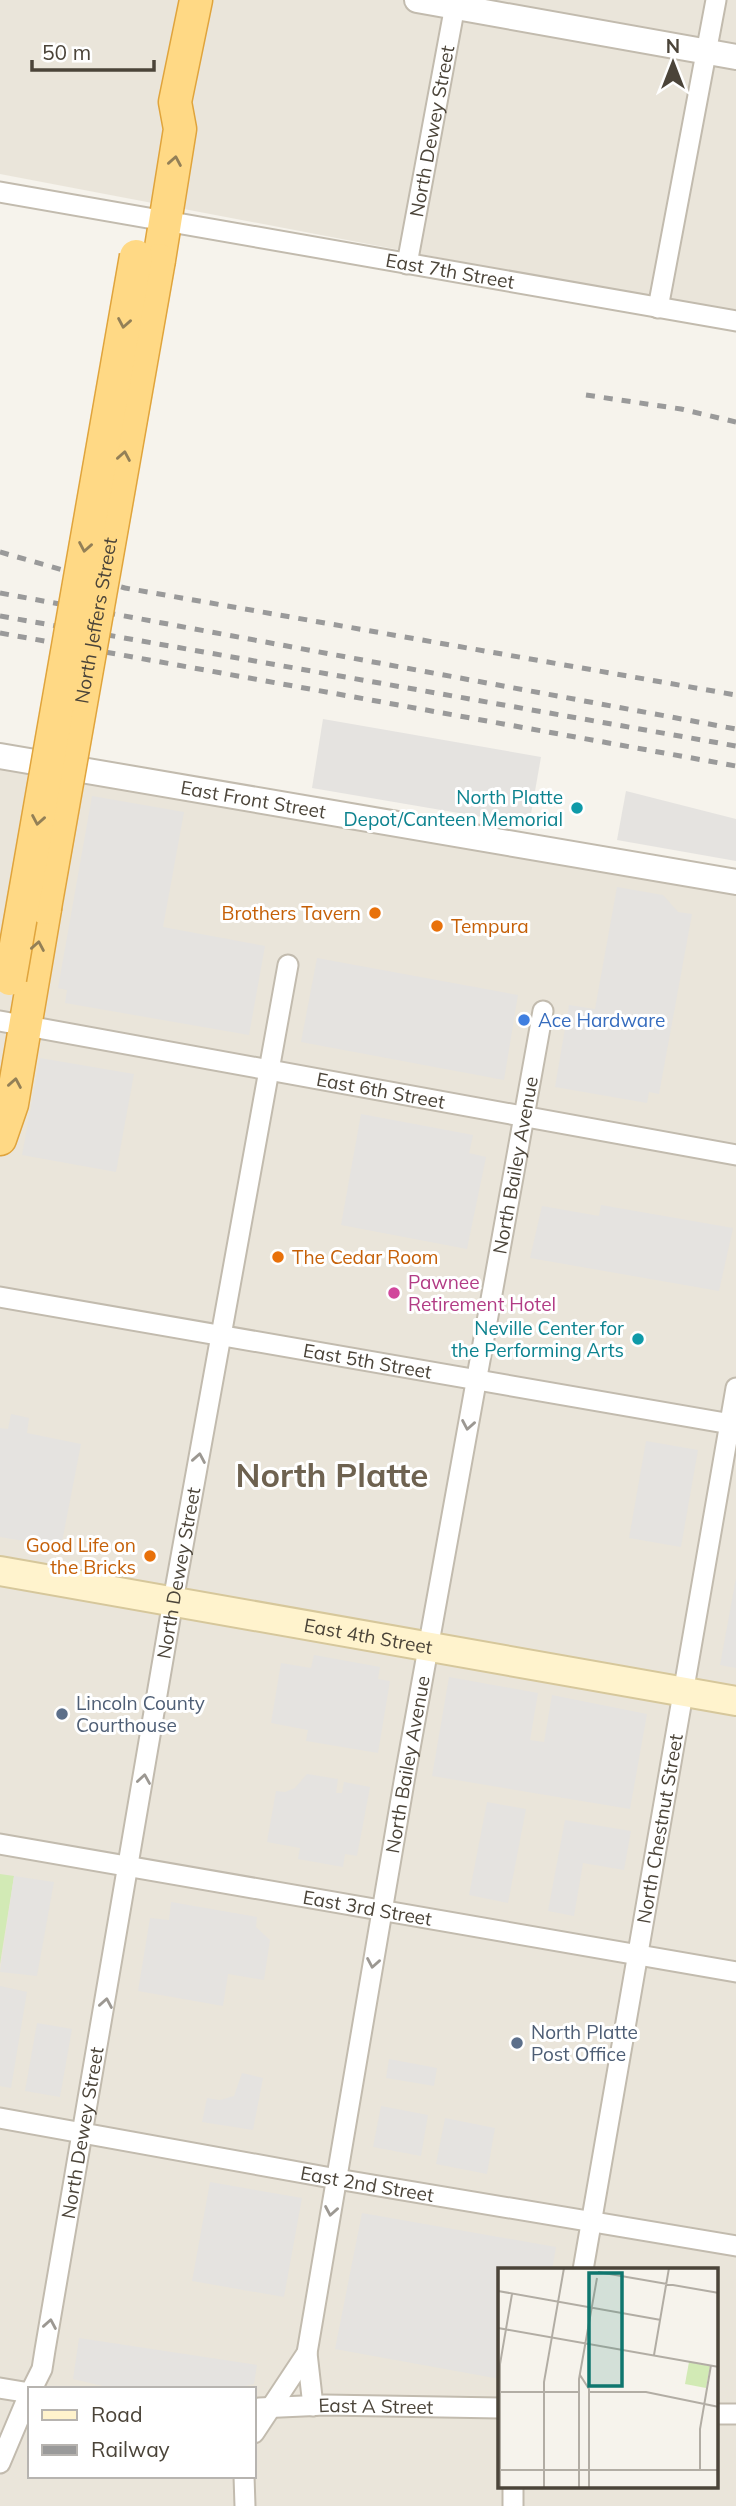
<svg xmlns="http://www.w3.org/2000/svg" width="736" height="2506" viewBox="0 0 736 2506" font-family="Mulish,sans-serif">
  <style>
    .residential { fill: #eae5da; fill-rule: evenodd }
    .green { fill: #d2eab5 }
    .parking { fill: #e5e3e0 }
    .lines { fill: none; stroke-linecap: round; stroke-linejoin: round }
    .minor-casing { stroke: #c2bbae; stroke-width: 23 }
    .tertiary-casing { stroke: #c2bbae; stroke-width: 28 }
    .secondary-casing { stroke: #d6c79b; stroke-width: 32 }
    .trunk-casing { stroke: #e0a43c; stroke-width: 35 }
    .minor { stroke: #fff; stroke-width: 19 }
    .tertiary { stroke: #fff; stroke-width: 24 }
    .secondary { stroke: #fff3cd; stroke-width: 28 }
    .trunk { stroke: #ffd985; stroke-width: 32 }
    .rail { stroke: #9a9a9a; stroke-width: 5; stroke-dasharray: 9 9; stroke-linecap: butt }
    .trunk-bridge-casing { stroke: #e0a43c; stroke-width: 35; stroke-linecap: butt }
    .trunk-bridge { stroke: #ffd985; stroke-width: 32 }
    .oneway { stroke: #938057 }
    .oneway2 { stroke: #9c9892 }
    .culture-dot { fill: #0f9aa8; stroke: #fff; stroke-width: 2.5 }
    .food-dot { fill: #e8710a; stroke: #fff; stroke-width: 2.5 }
    .shop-dot { fill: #3f7fe0; stroke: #fff; stroke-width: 2.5 }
    .hotel-dot { fill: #d1479c; stroke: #fff; stroke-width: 2.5 }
    .service-dot { fill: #5c6f8a; stroke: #fff; stroke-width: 2.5 }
    .labels { text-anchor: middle; stroke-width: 6; stroke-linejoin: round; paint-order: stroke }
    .street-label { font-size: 19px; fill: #4b4439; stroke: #fff }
    .culture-label { font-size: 19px; fill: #0d838f; stroke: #fff; text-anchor: end }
    .food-label { font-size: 19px; fill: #c56008; stroke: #fff; text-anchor: end }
    .shop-label { font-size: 19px; fill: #366cbe; stroke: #fff; text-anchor: start }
    .hotel-label { font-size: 19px; fill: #b23c85; stroke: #fff; text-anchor: start }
    .service-label { font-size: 19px; fill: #4e5e75; stroke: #fff; text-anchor: start }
    .town-label { font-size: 33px; font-weight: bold; fill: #6e6250; stroke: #fff }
    .inset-road { fill: none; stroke: #b2ada4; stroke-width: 2 }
    .view { fill: #0f766e; fill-opacity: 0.15; stroke: #0f766e; stroke-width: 3.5 }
    .inset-edge { fill: none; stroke: #4b4439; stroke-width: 3.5 }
  </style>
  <rect width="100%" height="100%" fill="#f6f3ec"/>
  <!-- residential -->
  <g class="residential">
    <path d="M 0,0 L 736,0 L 736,314 L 0,174 Z"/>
    <path d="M 0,751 L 736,876 L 736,2506 L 0,2506 ZM 500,2270 L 717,2270 L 717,2487 L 500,2487 ZM 30,2389 L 254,2389 L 254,2476 L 30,2476 Z"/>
  </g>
  <!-- green -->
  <path class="green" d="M 0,1874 L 14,1876 L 0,1964 Z"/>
  <!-- parking -->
  <g class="parking">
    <path d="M 323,719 L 541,757 L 529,825 L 312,788 Z"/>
    <path d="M 626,791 L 736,819 L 736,861 L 617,840 Z"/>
    <path d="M 92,796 L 184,812 L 163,927 L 265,946 L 249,1035 L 65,1003 L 67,990 L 58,988 Z"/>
    <path d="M 617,887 L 663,895 L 678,912 L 692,914 L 659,1094 L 649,1092 L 647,1103 L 555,1087 L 569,1005 L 595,1009 Z"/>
    <path d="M 317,958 L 518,995 L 504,1080 L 301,1042 Z"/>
    <path d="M 40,1058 L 134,1074 L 116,1172 L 22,1155 Z"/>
    <path d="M 361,1114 L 473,1135 L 469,1153 L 486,1157 L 467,1249 L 341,1225 Z"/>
    <path d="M 601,1205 L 733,1228 L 719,1291 L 530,1258 L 542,1206 L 599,1216 Z"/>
    <path d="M 11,1414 L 29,1418 L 27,1433 L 81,1444 L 61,1547 L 0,1537 L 0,1428 L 8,1429 Z"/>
    <path d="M 646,1441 L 698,1450 L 681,1547 L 629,1538 Z"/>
    <path d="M 736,1578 L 736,1668 L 720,1665 Z"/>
    <path d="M 314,1655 L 380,1667 L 378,1679 L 390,1681 L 378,1753 L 306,1741 L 308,1730 L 271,1723 L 281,1663 L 311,1668 Z"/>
    <path d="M 449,1677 L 538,1693 L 530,1740 L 544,1742 L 552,1695 L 647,1714 L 630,1809 L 432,1776 Z"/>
    <path d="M 307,1774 L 338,1779 L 336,1793 L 342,1793 L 344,1782 L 370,1787 L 357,1856 L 345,1854 L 343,1867 L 298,1859 L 300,1848 L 267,1842 L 276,1791 L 285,1792 L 295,1788 Z"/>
    <path d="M 487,1802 L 526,1809 L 508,1903 L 469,1895 Z"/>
    <path d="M 565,1820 L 631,1831 L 624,1870 L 583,1863 L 574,1916 L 548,1911 Z"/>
    <path d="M 14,1876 L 54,1882 L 37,1976 L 0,1972 Z"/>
    <path d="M 171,1902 L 257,1917 L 256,1927 L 270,1940 L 264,1980 L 228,1974 L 223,2006 L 138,1991 L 150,1918 L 169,1920 Z"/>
    <path d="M 0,1986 L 27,1992 L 11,2088 L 0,2086 Z"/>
    <path d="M 37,2023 L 72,2029 L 60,2097 L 25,2091 Z"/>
    <path d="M 389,2059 L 437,2068 L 434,2086 L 386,2078 Z"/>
    <path d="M 242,2073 L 263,2078 L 253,2130 L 202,2122 L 207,2098 L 220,2100 L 234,2096 Z"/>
    <path d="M 381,2106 L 428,2115 L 421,2156 L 373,2147 Z"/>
    <path d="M 445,2118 L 495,2128 L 487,2174 L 436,2164 Z"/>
    <path d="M 210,2182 L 302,2198 L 284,2297 L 192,2281 Z"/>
    <path d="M 362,2213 L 556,2247 L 552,2270 L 500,2270 L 500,2379 L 335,2349 Z"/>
    <path d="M 79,2338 L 257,2365 L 254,2384 L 240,2387 L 107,2387 L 73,2379 Z"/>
  </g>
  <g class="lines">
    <!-- minor casing -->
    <g class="minor-casing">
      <g id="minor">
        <path id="s1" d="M 0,192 L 736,321"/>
        <path id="s2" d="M 407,264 L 456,0"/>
        <path d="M 658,308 L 716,0"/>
        <path id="s3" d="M 0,1021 L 736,1155"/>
        <path id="s4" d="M 0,1297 L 736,1425"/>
        <path id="s5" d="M 0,1844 L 736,1972"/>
        <path id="s6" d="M 0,2118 L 337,2179 L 736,2246"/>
        <path id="s7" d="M 583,2270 L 736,1388"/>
        <path d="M 307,2353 L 313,2406"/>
        <path d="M 0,2388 L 30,2393"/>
        <path id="s8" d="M 32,2389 L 42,2369 L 45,2350 L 173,1601 L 288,965"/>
        <path id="s9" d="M 259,2408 L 325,2405 L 500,2408"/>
        <path d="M 717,2414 L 736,2414"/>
        <path id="s10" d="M 254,2433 L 307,2353 L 405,1776 L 543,1011"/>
        <path d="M 0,2463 L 30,2392"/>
        <path d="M 244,2476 L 245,2506"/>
        <path d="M 513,2506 L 513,2487"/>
      </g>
    </g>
    <!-- tertiary casing -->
    <g class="tertiary-casing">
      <g id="tertiary">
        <path d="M 417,0 L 736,57"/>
        <path id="s11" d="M 0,756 L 736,882"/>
      </g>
    </g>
    <!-- secondary casing -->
    <g class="secondary-casing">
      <g id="secondary">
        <path id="s12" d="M 0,1571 L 736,1701"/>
      </g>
    </g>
    <!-- trunk casing -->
    <g class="trunk-casing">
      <g id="trunk">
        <path d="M 159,260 L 180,129 L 175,102 L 196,0"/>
        <path d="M 0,1139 L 12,1104 L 45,909"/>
      </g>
    </g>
    <!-- minor -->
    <use href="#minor" class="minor"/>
    <!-- tertiary -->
    <use href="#tertiary" class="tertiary"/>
    <!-- secondary -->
    <use href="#secondary" class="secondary"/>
    <!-- trunk -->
    <use href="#trunk" class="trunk"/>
    <!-- rail -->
    <g class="rail">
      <path d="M 586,395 L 681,409 L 736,422"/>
      <path d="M 0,552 L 125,588 L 736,695"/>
      <path d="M 0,593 L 736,729"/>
      <path d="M 0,616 L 736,746"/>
      <path d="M 0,633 L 736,766"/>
    </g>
    <!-- trunk-bridge casing -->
    <g class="trunk-bridge-casing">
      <g id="trunk-bridge">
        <path id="s13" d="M 45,908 L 159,260"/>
        <path d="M 10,979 L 136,256"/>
      </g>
    </g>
    <!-- trunk-bridge -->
    <use href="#trunk-bridge" class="trunk-bridge"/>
  </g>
  <!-- one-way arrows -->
  <defs><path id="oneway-chevron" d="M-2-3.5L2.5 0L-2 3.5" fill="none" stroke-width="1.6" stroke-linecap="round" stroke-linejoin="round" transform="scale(1.75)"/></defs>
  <g class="oneway">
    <use href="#oneway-chevron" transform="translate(175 161) rotate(-80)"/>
    <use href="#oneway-chevron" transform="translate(124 323) rotate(100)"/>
    <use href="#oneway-chevron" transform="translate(124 456) rotate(-80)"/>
    <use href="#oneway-chevron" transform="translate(85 547) rotate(100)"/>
    <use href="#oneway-chevron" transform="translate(38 820) rotate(100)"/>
    <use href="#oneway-chevron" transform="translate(38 946) rotate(-80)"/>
    <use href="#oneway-chevron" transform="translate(15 1083) rotate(-80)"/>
  </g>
  <g class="oneway2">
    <use href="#oneway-chevron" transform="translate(468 1425) rotate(100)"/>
    <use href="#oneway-chevron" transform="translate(199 1458) rotate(-80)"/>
    <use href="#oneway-chevron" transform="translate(144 1779) rotate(-81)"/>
    <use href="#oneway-chevron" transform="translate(373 1963) rotate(100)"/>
    <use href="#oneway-chevron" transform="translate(106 2003) rotate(-80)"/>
    <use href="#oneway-chevron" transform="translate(331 2211) rotate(100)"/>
    <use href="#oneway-chevron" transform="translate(50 2324) rotate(-80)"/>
  </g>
  <!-- markers -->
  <g class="culture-dot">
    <circle cx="577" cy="808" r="7"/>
    <circle cx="638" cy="1339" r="7"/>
  </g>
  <g class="food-dot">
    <circle cx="375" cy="913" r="7"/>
    <circle cx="437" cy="926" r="7"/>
    <circle cx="278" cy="1257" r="7"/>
    <circle cx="150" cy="1556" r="7"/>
  </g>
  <circle class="shop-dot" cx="524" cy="1020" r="7"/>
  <circle class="hotel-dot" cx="394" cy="1293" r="7"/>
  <g class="service-dot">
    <circle cx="62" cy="1714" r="7"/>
    <circle cx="517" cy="2043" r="7"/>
  </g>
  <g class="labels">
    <!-- street labels -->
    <g class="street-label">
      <text dy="7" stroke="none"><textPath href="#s2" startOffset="135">North Dewey Street</textPath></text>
      <text dy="7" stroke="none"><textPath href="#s1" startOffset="457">East 7th Street</textPath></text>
      <text dy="7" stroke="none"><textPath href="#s13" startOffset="292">North Jeffers Street</textPath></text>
      <text dy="7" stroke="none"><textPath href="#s11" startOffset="257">East Front Street</textPath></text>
      <text dy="7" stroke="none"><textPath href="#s3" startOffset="387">East 6th Street</textPath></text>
      <text dy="7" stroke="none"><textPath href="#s10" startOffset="1302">North Bailey Avenue</textPath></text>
      <text dy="7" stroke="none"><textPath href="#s4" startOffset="373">East 5th Street</textPath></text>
      <text dy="7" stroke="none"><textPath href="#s8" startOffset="830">North Dewey Street</textPath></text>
      <text dy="7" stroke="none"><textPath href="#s12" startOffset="374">East 4th Street</textPath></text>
      <text dy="7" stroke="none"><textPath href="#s10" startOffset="693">North Bailey Avenue</textPath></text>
      <text dy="7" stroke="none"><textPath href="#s7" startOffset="448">North Chestnut Street</textPath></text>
      <text dy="7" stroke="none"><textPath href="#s5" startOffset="373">East 3rd Street</textPath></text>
      <text dy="7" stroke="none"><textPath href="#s8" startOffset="262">North Dewey Street</textPath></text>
      <text dy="7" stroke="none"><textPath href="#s6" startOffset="373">East 2nd Street</textPath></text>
      <text dy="7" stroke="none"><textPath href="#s9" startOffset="117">East A Street</textPath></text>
    </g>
    <!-- culture labels -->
    <g class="culture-label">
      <text x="563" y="804">North Platte<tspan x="563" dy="22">Depot/Canteen Memorial</tspan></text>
      <text x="624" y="1335">Neville Center for<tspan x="624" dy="22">the Performing Arts</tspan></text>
    </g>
    <!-- food labels -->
    <g class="food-label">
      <text x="361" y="920">Brothers Tavern</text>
      <text x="451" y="933" text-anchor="start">Tempura</text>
      <text x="292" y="1264" text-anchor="start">The Cedar Room</text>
      <text x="136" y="1552">Good Life on<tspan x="136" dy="22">the Bricks</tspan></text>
    </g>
    <!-- shop labels -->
    <g class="shop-label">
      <text x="538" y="1027">Ace Hardware</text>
    </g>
    <!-- hotel labels -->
    <g class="hotel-label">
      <text x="408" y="1289">Pawnee<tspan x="408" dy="22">Retirement Hotel</tspan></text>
    </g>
    <!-- service labels -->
    <g class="service-label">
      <text x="76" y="1710">Lincoln County<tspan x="76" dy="22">Courthouse</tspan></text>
      <text x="531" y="2039">North Platte<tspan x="531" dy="22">Post Office</tspan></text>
    </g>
    <!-- town labels -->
    <g class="town-label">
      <text x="332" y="1487">North Platte</text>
    </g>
  </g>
  <!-- overview -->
  <g transform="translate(498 2268)">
    <rect width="220" height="220" fill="#f6f3ec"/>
    <path d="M 191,94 L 212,98 L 208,120 L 187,116 Z" fill="#d2eab5"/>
    <path class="inset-road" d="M 100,4 L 221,25M 0,23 L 163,52M 0,60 L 221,99M 156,87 L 171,0M 82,107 L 91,121 L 91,220M 0,124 L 81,124M 91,124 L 148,124 L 221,139M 0,202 L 221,202M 202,202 L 202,161 L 213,97M 2,220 L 2,96 L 14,26M 46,220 L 46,114 L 66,0M 81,220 L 81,111 L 99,10"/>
    <path class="view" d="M 91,5 L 124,5 L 124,118 L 91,118 Z"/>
    <rect width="220" height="220" class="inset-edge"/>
  </g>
  <!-- legend -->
  <rect x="28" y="2387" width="228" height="91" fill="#ffffff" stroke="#b7b4b0" stroke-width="2"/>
  <rect x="42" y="2410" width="35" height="10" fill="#fff3cd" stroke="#b7b4b0" stroke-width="2"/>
  <text x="91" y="2422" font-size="21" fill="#4b4439">Road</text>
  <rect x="42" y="2445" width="35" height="10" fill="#9a9a9a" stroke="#b7b4b0" stroke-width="2"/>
  <text x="91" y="2457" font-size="21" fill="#4b4439">Railway</text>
  <!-- north arrow -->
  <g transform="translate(673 63)" stroke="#ffffff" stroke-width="5" paint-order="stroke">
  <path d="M0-5L12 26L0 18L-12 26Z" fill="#4b4439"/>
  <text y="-10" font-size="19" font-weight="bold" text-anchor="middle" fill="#4b4439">N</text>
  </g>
  <!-- scale -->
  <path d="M32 60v10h122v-10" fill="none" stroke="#4b4439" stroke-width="3.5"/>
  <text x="42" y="60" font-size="21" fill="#4b4439" stroke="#ffffff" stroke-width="5" paint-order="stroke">50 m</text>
</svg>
